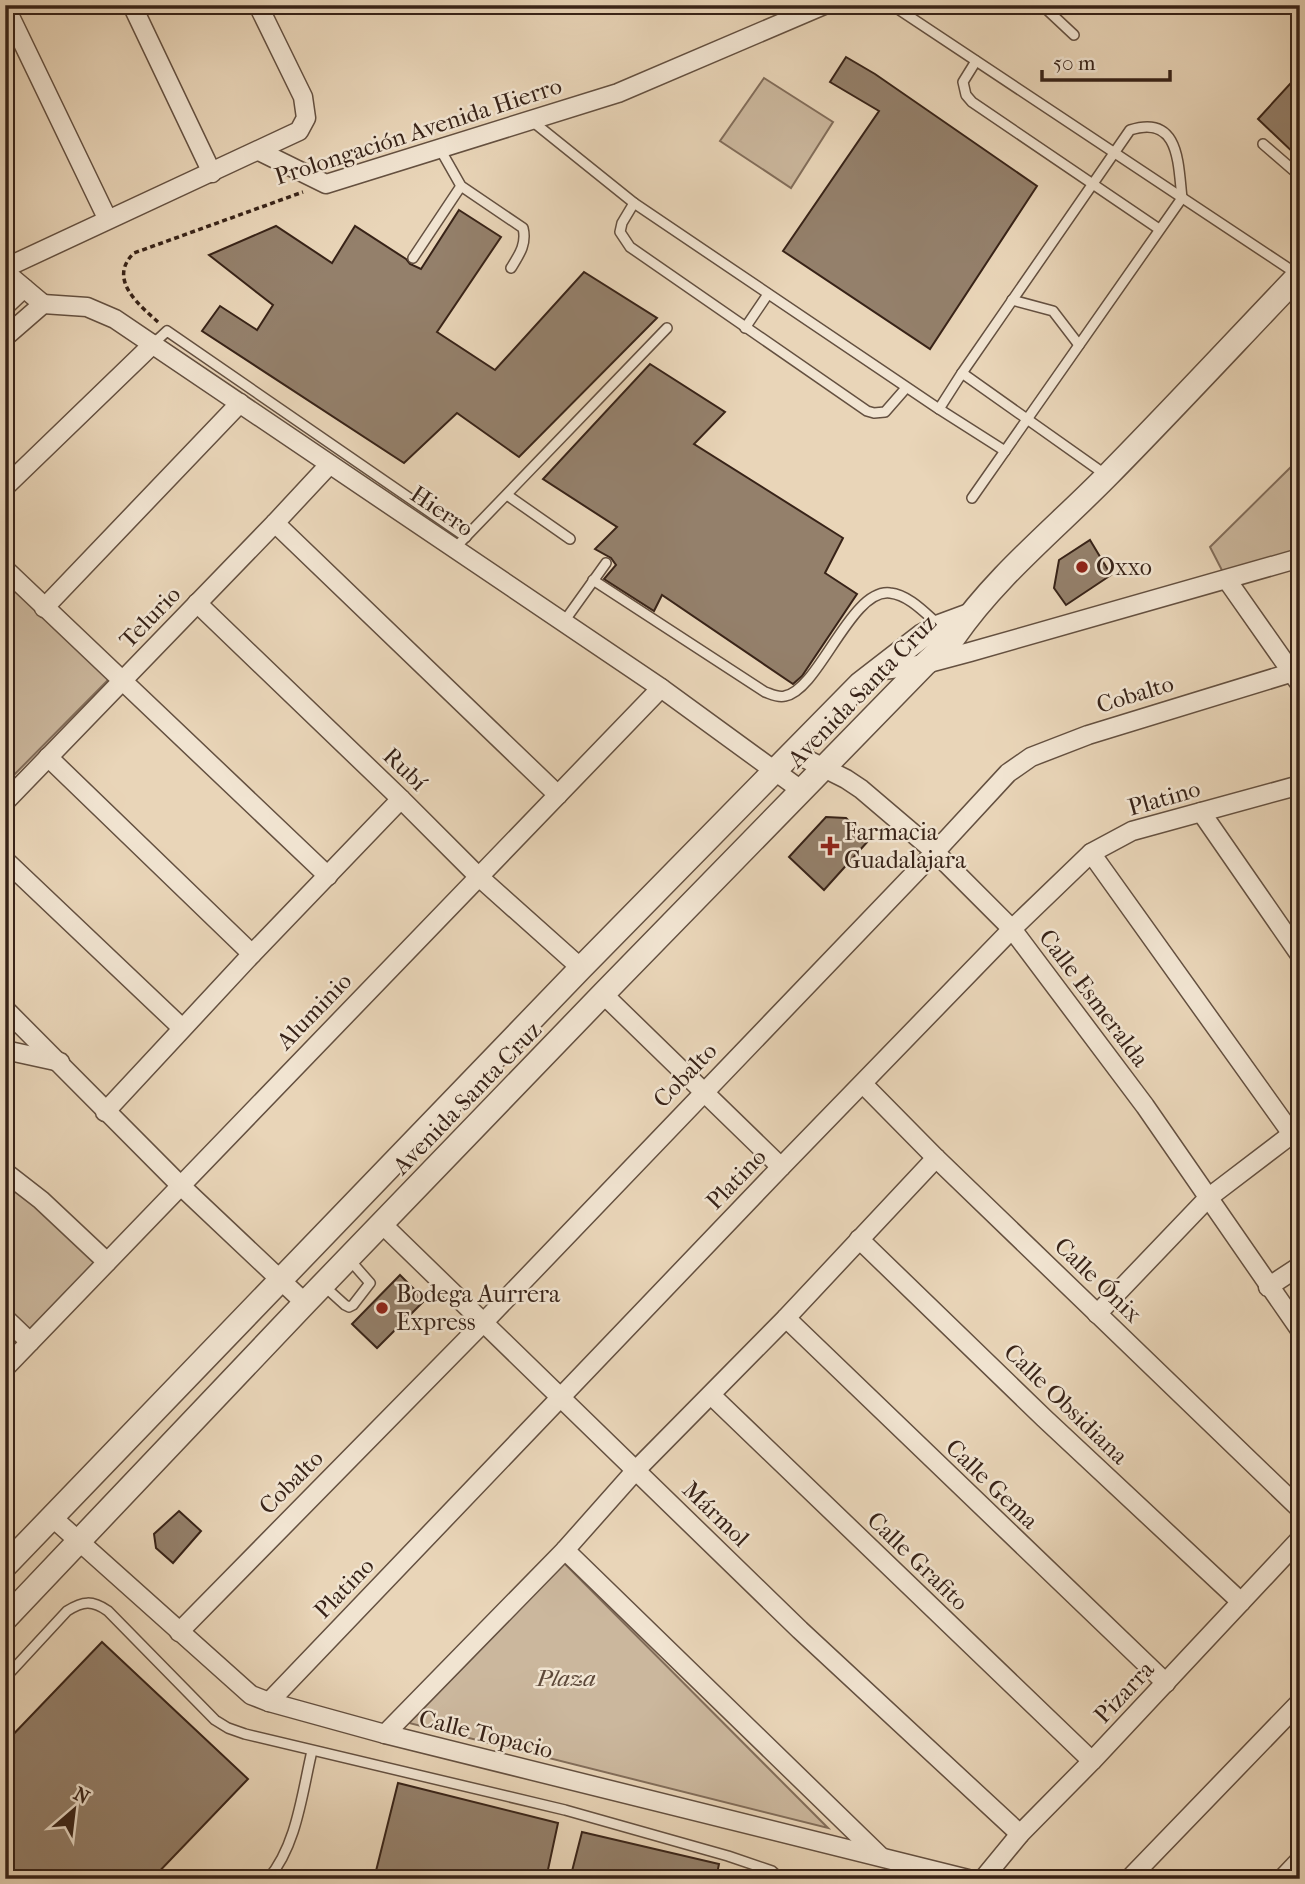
<svg xmlns="http://www.w3.org/2000/svg" width="1305" height="1884" viewBox="0 0 1305 1884" font-family="'IM FELL French Canon',serif">
  <style>
    .green { fill: #cbb79d; stroke: #826d5a; stroke-width: 2 }
    .building { fill: #94806b; stroke: #382318; stroke-width: 2 }
    .lines { fill: none; stroke-linecap: round; stroke-linejoin: round }
    .service-casing { stroke: #645040; stroke-width: 12 }
    .minor-casing { stroke: #645040; stroke-width: 21 }
    .tertiary-casing { stroke: #645040; stroke-width: 26 }
    .path { stroke: #382318; stroke-width: 3.5; stroke-dasharray: 5 3.5; stroke-linecap: butt }
    .service { stroke: #f1e4d1; stroke-width: 9 }
    .minor { stroke: #f1e4d1; stroke-width: 18 }
    .tertiary { stroke: #f1e4d1; stroke-width: 23 }
    .poi-dot { fill: #8f2418; stroke: #f1e4d1; stroke-width: 2.5 }
    .labels { text-anchor: middle; stroke-width: 5; stroke-linejoin: round; paint-order: stroke }
    .street-label { font-size: 24px; fill: #382318; stroke: #f1e4d1 }
    .poi-label { font-size: 24px; fill: #382318; stroke: #f1e4d1; text-anchor: start }
    .park-label { font-size: 24px; font-style: italic; fill: #5d4839; stroke: #f1e4d1 }
  </style>
  <rect width="100%" height="100%" fill="#e9d5b8"/>
  <filter id="stains"><feTurbulence type="fractalNoise" baseFrequency=".00286" numOctaves="4"/><feColorMatrix values="0 0 0 0 .2 0 0 0 0 .09 0 0 0 0 .02 0 0 0 .5 -.17"/></filter>
  <radialGradient id="worn" r=".72"><stop offset=".6" stop-color="#630" stop-opacity="0"/><stop offset="1" stop-color="#630" stop-opacity=".3"/></radialGradient>
  <!-- green -->
  <g class="green">
    <path d="M 764,78 L 833,122 L 791,188 L 720,141 Z"/>
    <path d="M 1300,458 L 1300,558 L 1227,580 L 1210,547 Z"/>
    <path d="M 5,580 L 109,679 L 5,784 Z"/>
    <path d="M 5,1172 L 107,1262 L 30,1342 L 5,1318 Z"/>
    <path d="M 564,1563 L 828,1828 L 409,1723 Z"/>
  </g>
  <!-- building -->
  <g class="building">
    <path d="M 846,57 L 875,74 L 1037,186 L 930,349 L 783,251 L 879,111 L 830,82 Z"/>
    <path d="M 1300,73 L 1300,159 L 1258,119 Z"/>
    <path d="M 459,210 L 501,237 L 437,332 L 495,370 L 584,272 L 657,318 L 519,457 L 457,413 L 404,463 L 202,331 L 220,306 L 257,330 L 273,305 L 209,255 L 276,226 L 332,263 L 355,226 L 406,259 L 410,264 L 421,269 Z"/>
    <path d="M 650,364 L 725,412 L 694,444 L 843,538 L 825,573 L 857,594 L 802,676 L 793,684 L 662,595 L 654,611 L 604,579 L 616,565 L 611,558 L 595,549 L 617,527 L 543,479 Z"/>
    <path d="M 1090,540 L 1111,575 L 1066,605 L 1054,588 L 1059,560 Z"/>
    <path d="M 826,817 L 846,818 L 869,840 L 824,890 L 789,857 Z"/>
    <path d="M 400,1275 L 425,1300 L 377,1348 L 352,1324 Z"/>
    <path d="M 179,1511 L 201,1531 L 173,1563 L 156,1548 L 154,1534 Z"/>
    <path d="M 102,1642 L 248,1779 L 152,1879 L 5,1879 L 5,1743 Z"/>
    <path d="M 398,1783 L 558,1823 L 546,1879 L 374,1879 Z"/>
    <path d="M 582,1832 L 719,1864 L 716,1879 L 570,1879 Z"/>
  </g>
  <g class="lines">
    <!-- service casing -->
    <g class="service-casing">
      <g id="service">
        <path d="M 892,5 L 1297,274"/>
        <path d="M 1042,5 L 1074,35"/>
        <path d="M 976,61 L 963,82 L 966,95 L 972,102 L 1159,229"/>
        <path d="M 532,121 L 634,203 L 939,409"/>
        <path d="M 1263,144 L 1300,176"/>
        <path d="M 440,149 L 461,186 L 523,228 C 527,244 519,255 511,268"/>
        <path d="M 634,203 L 622,223 L 620,232 L 630,247 L 867,411 L 874,413 L 885,412 L 906,388"/>
        <path d="M 413,258 L 461,186"/>
        <path d="M 1012,300 L 1053,311 L 1079,345"/>
        <path d="M 745,328 L 768,294"/>
        <path d="M 153,344 L 167,331 L 466,537"/>
        <path d="M 962,373 L 1130,130 C 1180,114 1178,164 1182,198 L 972,498"/>
        <path d="M 1005,451 L 939,409 L 962,373 L 1106,475"/>
        <path d="M 507,495 L 570,539"/>
        <path d="M 454,549 L 667,328"/>
        <path d="M 593,580 L 765,692 C 771,694 778,698 785,696 C 819,690 851,588 890,593 C 909,595 925,613 939,625"/>
        <path d="M 563,623 L 606,563"/>
        <path d="M 324,1286 L 345,1305 L 349,1307 L 353,1305 L 370,1283 L 348,1258"/>
        <path d="M 5,1678 L 67,1611 C 83,1601 92,1600 108,1611 L 215,1720 L 228,1728 L 245,1734 L 565,1810 L 728,1856 L 772,1871 L 781,1879"/>
        <path d="M 268,1879 C 297,1845 302,1793 312,1751"/>
      </g>
    </g>
    <!-- minor casing -->
    <g class="minor-casing">
      <g id="minor">
        <path d="M 132,5 L 212,173"/>
        <path d="M 5,6 L 107,218"/>
        <path d="M 259,151 L 326,184 L 618,93 L 824,5"/>
        <path d="M 5,268 L 299,131 L 306,118 L 303,97 L 258,5"/>
        <path d="M 5,272 L 43,304"/>
        <path d="M 43,304 L 87,307 L 115,319 L 661,688 L 801,790"/>
        <path d="M 5,306 L 24,288"/>
        <path d="M 5,337 L 43,304"/>
        <path d="M 5,487 L 153,344"/>
        <path d="M 275,523 L 558,795"/>
        <path d="M 5,569 L 328,876"/>
        <path d="M 1227,580 L 1300,684"/>
        <path d="M 197,603 L 401,799 L 478,876 L 581,968"/>
        <path d="M 44,608 L 240,403"/>
        <path d="M 877,671 L 925,664 L 970,652 L 1300,558"/>
        <path d="M 792,752 L 846,779 L 861,789 L 935,852 L 1012,929 L 1145,1106 L 1300,1330"/>
        <path d="M 48,757 L 252,954"/>
        <path d="M 5,802 L 275,523 L 329,465"/>
        <path d="M 1201,812 L 1300,955"/>
        <path d="M 1091,853 L 1292,1134"/>
        <path d="M 5,860 L 182,1028"/>
        <path d="M 603,994 L 781,1167"/>
        <path d="M 5,1009 L 181,1186 L 305,1303"/>
        <path d="M 5,1050 L 60,1062"/>
        <path d="M 863,1084 L 936,1158 L 1300,1509"/>
        <path d="M 105,1112 L 252,954 L 401,799"/>
        <path d="M 5,1172 L 41,1200 L 107,1262"/>
        <path d="M 382,1224 L 800,1630 L 1020,1834"/>
        <path d="M 859,1239 L 1044,1418 L 1241,1602"/>
        <path d="M 1268,1287 L 1300,1266"/>
        <path d="M 1097,1314 L 1208,1198 L 1292,1134 L 1300,1132"/>
        <path d="M 5,1318 L 30,1342"/>
        <path d="M 786,1318 L 1166,1683"/>
        <path d="M 5,1368 L 661,688"/>
        <path d="M 711,1395 L 1092,1761"/>
        <path d="M 53,1518 L 251,1695 L 269,1702 L 385,1734 L 968,1879"/>
        <path d="M 565,1550 L 880,1856"/>
        <path d="M 179,1632 L 483,1323 L 935,852 L 1008,773 L 1031,757 L 1088,735 L 1300,670"/>
        <path d="M 269,1702 L 781,1167 L 1012,929 L 1091,853 L 1132,831 L 1300,785"/>
        <path d="M 385,1734 L 565,1550 L 636,1470 L 786,1318 L 936,1158"/>
        <path d="M 983,1879 L 1020,1834 L 1092,1761 L 1300,1539"/>
        <path d="M 1129,1879 L 1300,1702"/>
        <path d="M 1282,1879 L 1300,1860"/>
      </g>
    </g>
    <!-- tertiary casing -->
    <g class="tertiary-casing">
      <g id="tertiary">
        <path d="M 5,1566 L 581,968 L 860,684 L 922,636 L 941,626 L 968,616"/>
        <path d="M 5,1619 L 305,1303 L 603,994 L 925,664 L 954,637 C 996,576 1056,528 1108,475 C 1173,409 1236,341 1300,274"/>
      </g>
    </g>
    <!-- path -->
    <path class="path" d="M 158,322 C 139,305 107,279 134,253 L 303,192"/>
    <!-- service -->
    <use href="#service" class="service"/>
    <!-- minor -->
    <use href="#minor" class="minor"/>
    <!-- tertiary -->
    <use href="#tertiary" class="tertiary"/>
  </g>
  <!-- markers -->
  <g class="poi-dot">
    <circle cx="1082" cy="567" r="7"/>
    <path d="M826.5 835.5h7v7h7v7h-7v7h-7v-7h-7v-7h7z"/>
    <circle cx="382" cy="1308" r="7"/>
  </g>
  <g class="labels">
    <!-- street labels -->
    <g class="street-label">
      <text transform="translate(418 131) rotate(-18)" y="8">Prolongación Avenida Hierro</text>
      <text transform="translate(442 511) rotate(34)" y="8">Hierro</text>
      <text transform="translate(150 617) rotate(-46)" y="8">Telurio</text>
      <text transform="translate(862 691) rotate(-46)" y="8">Avenida Santa Cruz</text>
      <text transform="translate(1135 694) rotate(-17)" y="8">Cobalto</text>
      <text transform="translate(405 769) rotate(44)" y="8">Rubí</text>
      <text transform="translate(1164 798) rotate(-16)" y="8">Platino</text>
      <text transform="translate(1094 998) rotate(53)" y="8">Calle Esmeralda</text>
      <text transform="translate(314 1011) rotate(-46)" y="8">Aluminio</text>
      <text transform="translate(685 1075) rotate(-46)" y="8">Cobalto</text>
      <text transform="translate(467 1098) rotate(-46)" y="8">Avenida Santa Cruz</text>
      <text transform="translate(736 1179) rotate(-46)" y="8">Platino</text>
      <text transform="translate(1098 1280) rotate(44)" y="8">Calle Ónix</text>
      <text transform="translate(1066 1404) rotate(44)" y="8">Calle Obsidiana</text>
      <text transform="translate(291 1482) rotate(-45)" y="8">Cobalto</text>
      <text transform="translate(992 1484) rotate(44)" y="8">Calle Gema</text>
      <text transform="translate(716 1514) rotate(44)" y="8">Mármol</text>
      <text transform="translate(918 1561) rotate(44)" y="8">Calle Grafito</text>
      <text transform="translate(344 1588) rotate(-46)" y="8">Platino</text>
      <text transform="translate(1124 1692) rotate(-47)" y="8">Pizarra</text>
      <text transform="translate(486 1734) rotate(14)" y="8">Calle Topacio</text>
    </g>
    <!-- poi labels -->
    <g class="poi-label">
      <text x="1096" y="575">Oxxo</text>
      <text x="844" y="840">Farmacia<tspan x="844" dy="28">Guadalajara</tspan></text>
      <text x="396" y="1302">Bodega Aurrera<tspan x="396" dy="28">Express</tspan></text>
    </g>
    <!-- park labels -->
    <g class="park-label">
      <text x="566" y="1686">Plaza</text>
    </g>
  </g>
  <!-- margin -->
  <rect width="1305" height="1884" fill="none" stroke="#e9d5b8" stroke-width="28"/>
  <rect x="7" y="7" width="1291" height="1870" fill="none" stroke="#382318" stroke-width="3.5"/>
  <rect x="14" y="14" width="1277" height="1856" fill="none" stroke="#382318" stroke-width="2"/>
  <!-- north arrow -->
  <g transform="translate(74 1810) rotate(28)" stroke="#f1e4d1" stroke-width="5" paint-order="stroke">
  <path d="M0-5L12 26L0 18L-12 26Z" fill="#382318"/>
  <text y="-10" font-size="19" font-weight="bold" text-anchor="middle" fill="#382318">N</text>
  </g>
  <!-- scale -->
  <path d="M1042 70v10h128v-10" fill="none" stroke="#382318" stroke-width="3.5"/>
  <text x="1053" y="70" font-size="21" fill="#382318" stroke="#f1e4d1" stroke-width="5" paint-order="stroke">50 m</text>
  <rect width="100%" height="100%" filter="url(#stains)"/>
  <rect width="100%" height="100%" fill="url(#worn)"/>
</svg>
